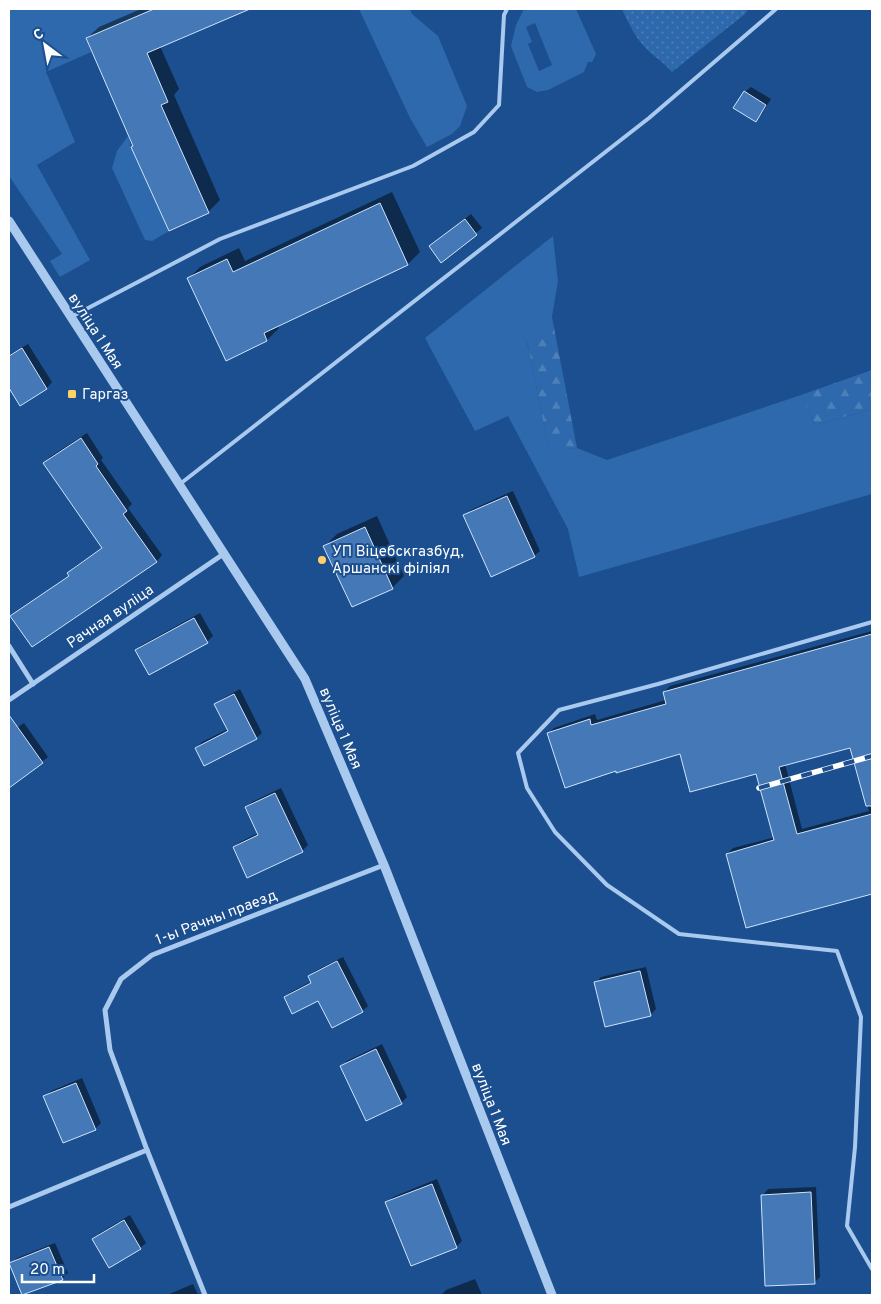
<svg xmlns="http://www.w3.org/2000/svg" width="881" height="1304" viewBox="0 0 881 1304" font-family="Overpass,sans-serif">
  <style>
    .grass { fill: #2e69ad; fill-rule: evenodd }
    .forest { fill: url(#forest-firs) }
    .garden { fill: url(#garden-dots) }
    .shadow { fill: #0007; fill-rule: evenodd }
    .building { fill: #4478b7; stroke: #cfe3fa }
    .lines { fill: none; stroke-linecap: round; stroke-linejoin: round }
    .service { stroke: #a9c9ee; stroke-width: 4 }
    .minor { stroke: #a9c9ee; stroke-width: 5 }
    .tertiary { stroke: #a9c9ee; stroke-width: 9 }
    .rail-casing { stroke: #fff; stroke-width: 5.5 }
    .rail { stroke: #1b4f8f; stroke-width: 4; stroke-dasharray: 11; stroke-linecap: butt }
    .poi-dot { fill: #ffd166; stroke: #1b4f8f; stroke-width: 2 }
    .labels { text-anchor: middle; stroke-width: 4; stroke-linejoin: round; paint-order: stroke }
    .street-label { font-size: 15px; fill: #fff; stroke: #1b4f8f }
    .poi-label { font-size: 15px; fill: #fff; stroke: #1b4f8f; text-anchor: start }
  </style>
  <defs>
    <pattern id="forest-firs" width="22" height="20" patternUnits="userSpaceOnUse" patternTransform="scale(1.25)"><rect width="22" height="20" fill="#2e69ad"/><path d="M5 1l3.5 6h-7zM16 11l3.5 6h-7z" fill="#4d80b9"/></pattern>
    <pattern id="garden-dots" width="8" height="8" patternUnits="userSpaceOnUse" patternTransform="scale(1.25)"><rect width="8" height="8" fill="#2e69ad"/><path d="M2 2h.1M6 6h.1" fill="none" stroke="#4d80b9" stroke-width="1.8" stroke-linecap="round"/></pattern>
  </defs>
  <rect width="100%" height="100%" fill="#1b4f8f"/>
  <!-- grass -->
  <g class="grass">
    <path d="M 9,9 L 149,9 L 159,32 L 131,19 L 86,38 L 91,52 L 46,72 L 75,142 L 37,165 L 90,260 L 60,277 L 50,261 L 62,254 L 9,176 Z"/>
    <path d="M 359,9 L 410,9 L 412,14 L 438,36 L 467,106 L 460,126 L 452,134 L 427,147 L 410,118 Z"/>
    <path d="M 524,9 L 576,9 L 596,54 L 592,62 L 588,62 L 584,72 L 548,90 L 537,92 L 527,87 L 511,46 L 516,25 ZM 535,23 L 552,65 L 539,71 L 528,44 L 532,42 L 526,27 Z"/>
    <path d="M 128,136 L 131,147 L 169,231 L 152,241 L 145,240 L 112,168 L 117,151 Z"/>
    <path d="M 553,236 L 558,281 L 552,317 L 527,342 L 549,449 L 577,448 L 607,460 L 801,395 L 815,425 L 872,409 L 872,494 L 579,577 L 568,529 L 508,416 L 475,431 L 425,338 Z"/>
  </g>
  <!-- forest -->
  <g class="forest">
    <path d="M 552,317 L 577,448 L 549,450 L 527,341 Z"/>
    <path d="M 872,370 L 872,409 L 815,425 L 801,395 Z"/>
  </g>
  <!-- garden -->
  <path class="garden" d="M 622,9 L 748,9 L 745,14 L 672,72 C 665,64 658,59 651,53 C 637,42 629,24 622,9 Z"/>
  <!-- shadow -->
  <g class="shadow">
    <path d="M 141,9 L 246,9 L 160,46 L 179,89 L 174,95 L 220,200 L 208,212 L 169,229 L 87,38 L 99,27 Z"/>
    <path d="M 751,87 L 771,99 L 761,115 L 755,120 L 745,92 Z"/>
    <path d="M 392,192 L 420,252 L 408,264 L 277,325 L 279,328 L 267,340 L 226,359 L 189,278 L 200,267 L 239,248 L 245,261 Z"/>
    <path d="M 471,214 L 482,228 L 441,261 L 436,241 Z"/>
    <path d="M 28,344 L 52,382 L 47,388 L 20,404 L 9,386 L 9,355 Z"/>
    <path d="M 87,433 L 103,458 L 101,460 L 132,504 L 128,508 L 162,555 L 157,561 L 32,645 L 17,611 L 70,575 L 68,573 L 74,567 L 103,547 L 44,463 L 50,457 Z"/>
    <path d="M 513,491 L 540,551 L 534,556 L 465,516 L 471,510 Z"/>
    <path d="M 377,516 L 404,576 L 392,588 L 325,546 L 337,534 Z"/>
    <path d="M 200,613 L 213,636 L 207,642 L 136,650 L 142,645 Z"/>
    <path d="M 872,631 L 872,892 L 747,927 L 727,854 L 733,848 L 775,837 L 757,772 L 681,753 L 549,733 L 554,728 L 595,714 L 597,720 L 666,700 L 664,692 L 670,686 ZM 851,746 L 869,811 L 802,829 L 785,764 Z"/>
    <path d="M 240,689 L 262,733 L 256,738 L 196,748 L 202,742 L 228,729 L 216,704 L 222,699 Z"/>
    <path d="M 24,723 L 48,757 L 15,782 L 9,773 L 9,733 Z"/>
    <path d="M 281,788 L 308,845 L 302,851 L 234,847 L 240,842 L 258,833 L 246,807 L 252,802 Z"/>
    <path d="M 343,957 L 368,1006 L 362,1011 L 319,1000 L 285,997 L 291,992 L 312,981 L 309,977 L 315,971 Z"/>
    <path d="M 646,967 L 656,1009 L 650,1015 L 596,983 L 601,977 Z"/>
    <path d="M 382,1044 L 407,1097 L 401,1103 L 342,1067 L 347,1061 Z"/>
    <path d="M 82,1078 L 101,1123 L 95,1129 L 45,1097 L 51,1091 Z"/>
    <path d="M 437,1179 L 462,1241 L 456,1247 L 387,1202 L 393,1197 Z"/>
    <path d="M 816,1187 L 820,1277 L 814,1283 L 763,1195 L 768,1189 Z"/>
    <path d="M 130,1215 L 146,1243 L 140,1248 L 94,1239 L 100,1233 Z"/>
    <path d="M 55,1243 L 68,1273 L 62,1279 L 23,1295 L 11,1264 L 17,1258 Z"/>
    <path d="M 475,1279 L 482,1295 L 441,1295 L 446,1290 Z"/>
    <path d="M 193,1284 L 198,1295 L 167,1295 Z"/>
  </g>
  <!-- building -->
  <g class="building">
    <path d="M 154,9 L 250,9 L 147,53 L 168,102 L 161,105 L 209,213 L 169,231 L 131,147 L 133,146 L 86,38 Z"/>
    <path d="M 744,91 L 766,105 L 756,122 L 733,108 Z"/>
    <path d="M 380,203 L 408,265 L 264,333 L 267,341 L 226,361 L 187,278 L 227,259 L 233,272 Z"/>
    <path d="M 465,219 L 477,235 L 441,263 L 429,246 Z"/>
    <path d="M 22,348 L 47,389 L 20,406 L 9,388 L 9,356 Z"/>
    <path d="M 81,438 L 98,464 L 96,466 L 127,511 L 123,514 L 157,562 L 32,647 L 10,616 L 69,576 L 67,573 L 102,548 L 43,463 Z"/>
    <path d="M 507,496 L 535,557 L 491,577 L 463,515 Z"/>
    <path d="M 365,527 L 393,589 L 352,607 L 323,546 Z"/>
    <path d="M 194,618 L 208,643 L 149,675 L 135,650 Z"/>
    <path d="M 872,634 L 872,806 L 866,806 L 850,748 L 779,767 L 797,834 L 872,814 L 872,894 L 746,928 L 726,854 L 774,840 L 756,774 L 690,792 L 680,754 L 616,773 L 616,771 L 565,788 L 547,733 L 590,719 L 591,725 L 666,704 L 663,692 Z"/>
    <path d="M 234,694 L 257,739 L 204,766 L 195,748 L 228,731 L 214,704 Z"/>
    <path d="M 9,715 L 43,763 L 9,788 Z"/>
    <path d="M 275,793 L 303,852 L 247,878 L 233,847 L 258,835 L 245,807 Z"/>
    <path d="M 337,961 L 363,1012 L 332,1028 L 318,1001 L 292,1014 L 284,997 L 311,983 L 308,976 Z"/>
    <path d="M 640,971 L 651,1016 L 605,1027 L 594,982 Z"/>
    <path d="M 376,1049 L 402,1104 L 366,1121 L 340,1066 Z"/>
    <path d="M 76,1083 L 96,1130 L 63,1143 L 43,1096 Z"/>
    <path d="M 432,1184 L 457,1248 L 411,1266 L 385,1202 Z"/>
    <path d="M 811,1192 L 815,1284 L 765,1286 L 761,1195 Z"/>
    <path d="M 124,1220 L 141,1249 L 109,1268 L 92,1239 Z"/>
    <path d="M 49,1247 L 63,1280 L 22,1295 L 9,1263 Z"/>
  </g>
  <g class="lines">
    <!-- service -->
    <g class="service">
      <path d="M 71,317 L 220,239 L 413,166 L 474,132 L 499,105 L 504,15 L 507,9"/>
      <path d="M 180,484 L 649,118 L 776,9"/>
      <path d="M 872,622 L 658,684 L 559,710 L 518,753 L 527,788 L 555,832 L 607,885 L 679,934 L 837,951 L 861,1017 L 855,1147 L 847,1226 L 872,1269"/>
    </g>
    <!-- minor -->
    <g class="minor">
      <path d="M 9,646 L 33,684"/>
      <path d="M 9,700 L 225,553"/>
      <path d="M 9,1207 L 147,1150"/>
      <path d="M 205,1295 L 147,1150 L 110,1050 L 105,1010 L 121,979 L 152,955 L 384,865"/>
    </g>
    <!-- tertiary -->
    <path class="tertiary" d="M 9,221 L 305,679 L 384,865 L 552,1295"/>
    <!-- rail casing -->
    <g class="rail-casing">
      <path id="rail" d="M 759,788 L 872,756"/>
    </g>
    <!-- rail -->
    <use href="#rail" class="rail"/>
  </g>
  <!-- markers -->
  <g class="poi-dot">
    <rect x="67" y="389" width="10" height="10" rx="2.5"/>
    <circle cx="322" cy="560" r="5"/>
  </g>
  <g class="labels">
    <!-- street labels -->
    <g class="street-label">
      <text transform="translate(96 331) rotate(57)" y="5">вуліца 1 Мая</text>
      <text transform="translate(110 616) rotate(-34)" y="5">Рачная вуліца</text>
      <text transform="translate(341 728) rotate(67)" y="5">вуліца 1 Мая</text>
      <text transform="translate(216 917) rotate(-21)" y="5">1-ы Рачны праезд</text>
      <text transform="translate(492 1104) rotate(69)" y="5">вуліца 1 Мая</text>
    </g>
    <!-- poi labels -->
    <g class="poi-label">
      <text x="82" y="399">Гаргаз</text>
      <text x="332" y="556">УП Віцебскгазбуд,<tspan x="332" dy="17">Аршанскі філіял</tspan></text>
    </g>
  </g>
  <!-- border -->
  <rect width="881" height="1304" fill="none" stroke="#ffffff" stroke-width="20"/>
  <!-- north arrow -->
  <g transform="translate(45 45) rotate(328)" stroke="#1b4f8f" stroke-width="4" paint-order="stroke">
  <path d="M0-4L9 19L0 12L-9 19Z" fill="#ffffff"/>
  <text y="-8" font-size="14" font-weight="bold" text-anchor="middle" fill="#ffffff">С</text>
  </g>
  <!-- scale -->
  <path d="M22 1274v8h72v-8" fill="none" stroke="#ffffff" stroke-width="2.5"/>
  <text x="30" y="1274" font-size="15" fill="#ffffff" stroke="#1b4f8f" stroke-width="4" paint-order="stroke">20 m</text>
</svg>
